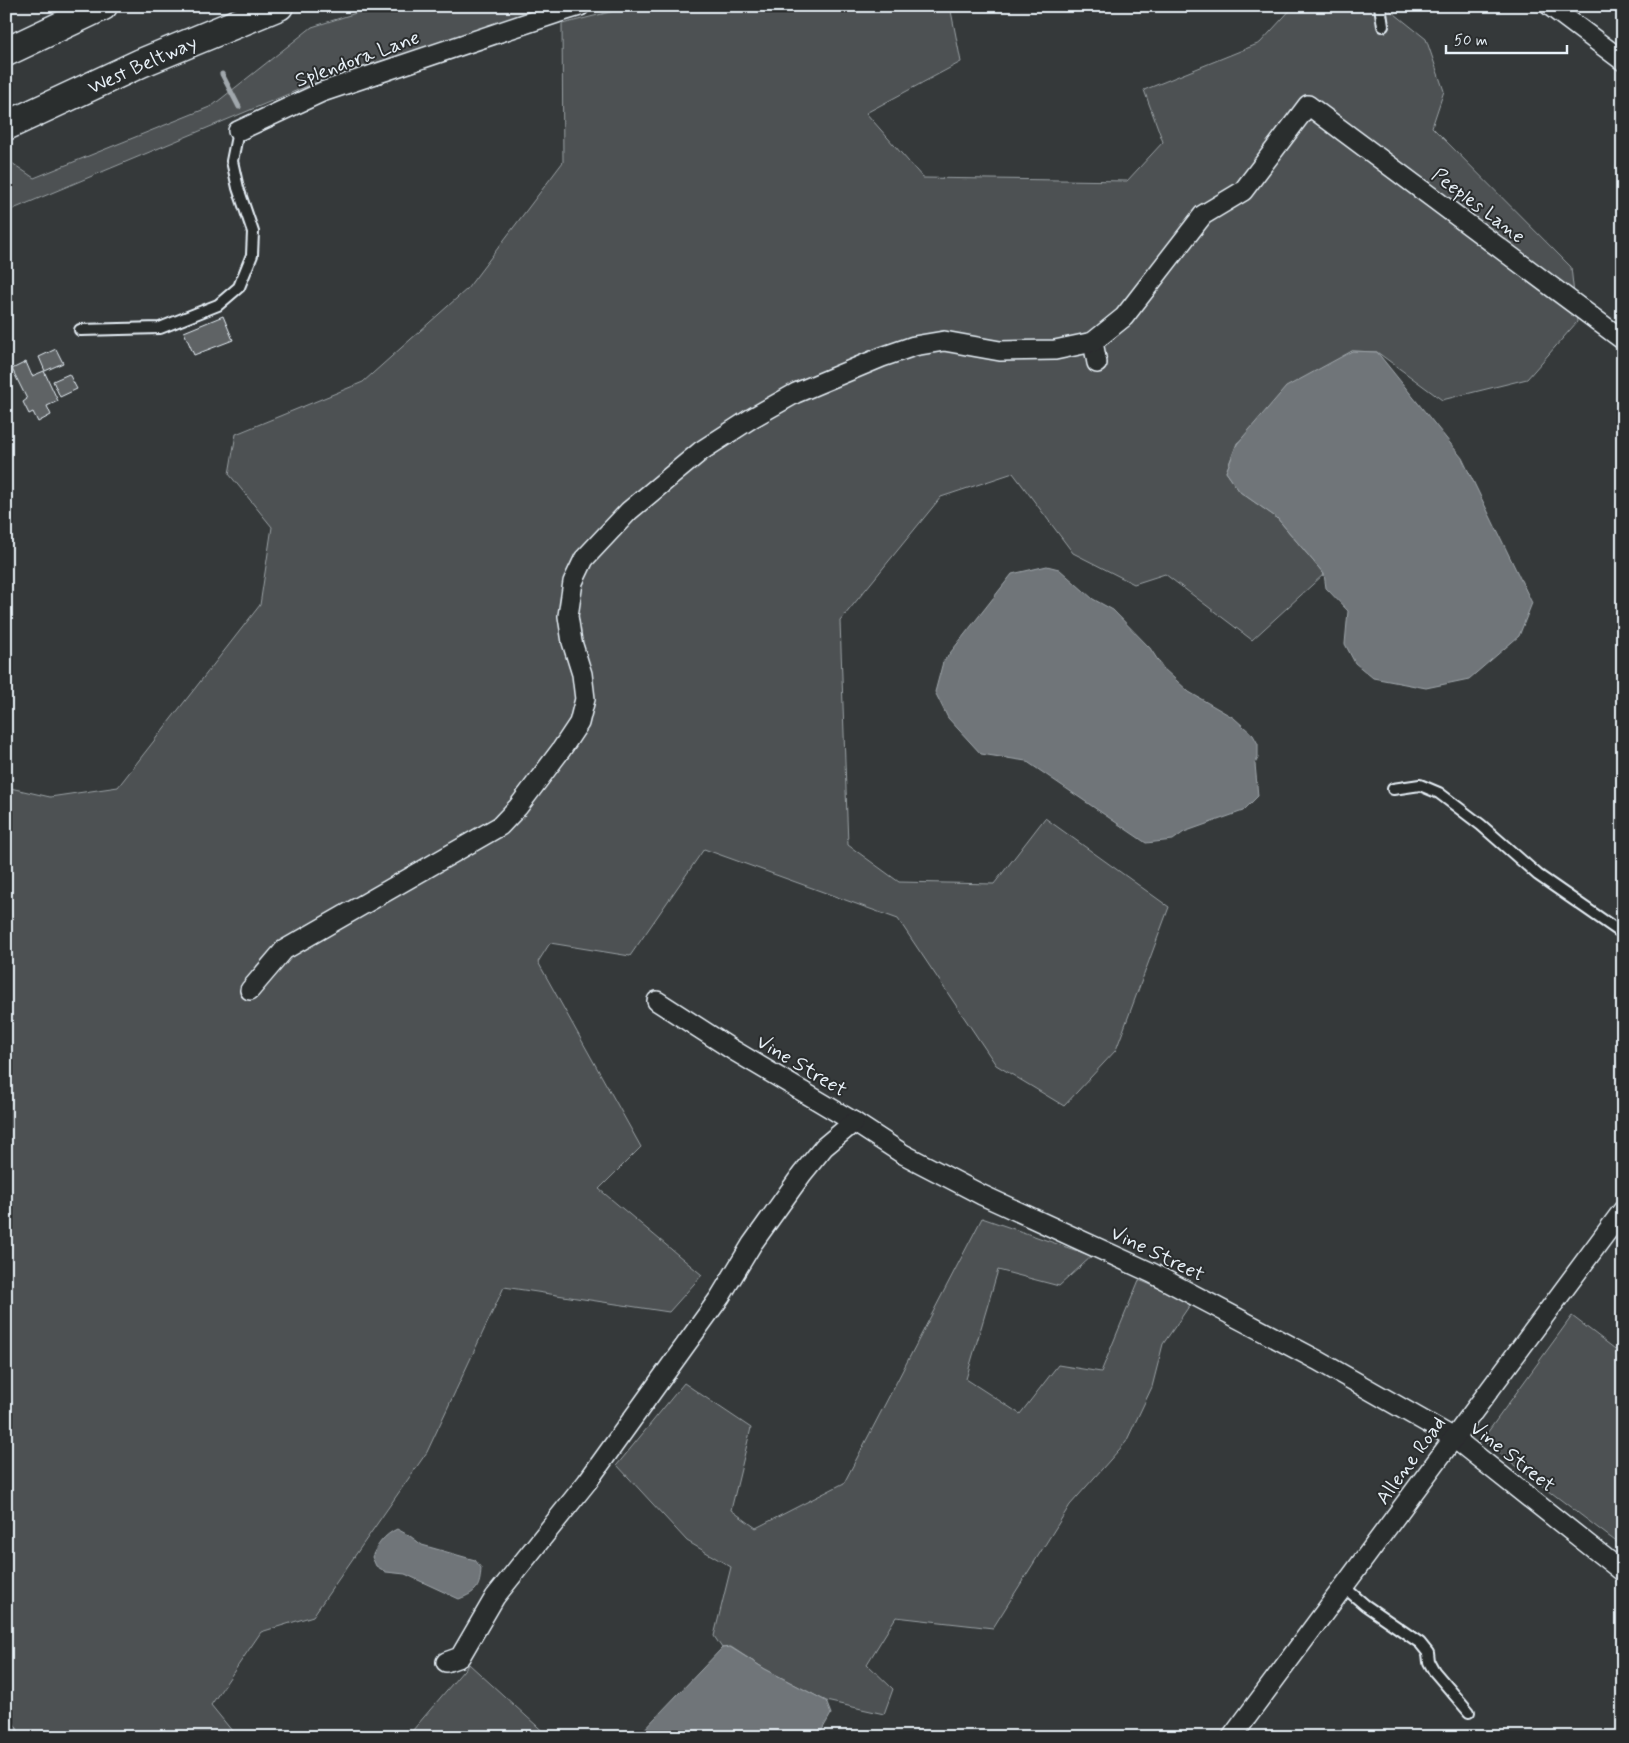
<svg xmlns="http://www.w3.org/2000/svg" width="1629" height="1743" viewBox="0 0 1629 1743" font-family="Mynerve,sans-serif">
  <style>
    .green { fill: #4d5152; stroke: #9aa1a5 }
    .water { fill: #707579; stroke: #a0a7ac }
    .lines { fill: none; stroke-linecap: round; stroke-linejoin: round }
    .stream { stroke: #a0a7ac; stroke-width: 5 }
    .building { fill: #5f6365; stroke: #e8f1f8 }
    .service-casing { stroke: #e8f1f8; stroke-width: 14 }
    .minor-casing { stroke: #e8f1f8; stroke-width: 22 }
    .motorway-casing { stroke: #e8f1f8; stroke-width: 31 }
    .service { stroke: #2a2d2e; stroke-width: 10 }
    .minor { stroke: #2a2d2e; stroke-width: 19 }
    .motorway { stroke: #2a2d2e; stroke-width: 28 }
    .labels { text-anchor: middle; stroke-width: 4; stroke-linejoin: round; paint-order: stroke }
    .street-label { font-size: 20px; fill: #e8f1f8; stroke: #2a2d2e }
  </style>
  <rect width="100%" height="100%" fill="#35393a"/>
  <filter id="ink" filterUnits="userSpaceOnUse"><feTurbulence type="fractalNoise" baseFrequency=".02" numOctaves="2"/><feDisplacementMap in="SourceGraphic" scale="10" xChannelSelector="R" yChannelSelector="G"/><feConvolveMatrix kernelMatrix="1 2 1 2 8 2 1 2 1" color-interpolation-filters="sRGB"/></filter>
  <g filter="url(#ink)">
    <!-- green -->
    <g class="green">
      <path d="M 378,6 L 565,6 L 334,75 L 6,212 L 6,159 L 34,178 L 212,106 L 312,27 Z"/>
      <path d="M 634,6 L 950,6 L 961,62 L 866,113 L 923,178 L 1127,181 L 1163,142 L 1144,90 L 1260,43 L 1294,6 L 1385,6 L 1426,39 L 1444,91 L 1432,127 L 1571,267 L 1577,322 L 1527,379 L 1442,400 L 1377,352 L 1352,351 L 1237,443 L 1226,472 L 1240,492 L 1277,518 L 1324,574 L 1252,640 L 1165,574 L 1134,584 L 1073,553 L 1013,473 L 941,497 L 840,621 L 848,845 L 899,882 L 994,884 L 1045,818 L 1169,907 L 1116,1050 L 1064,1106 L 996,1065 L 898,919 L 704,849 L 630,956 L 550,943 L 538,962 L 641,1147 L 599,1189 L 702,1275 L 669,1312 L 504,1287 L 427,1452 L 313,1616 L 261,1632 L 211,1705 L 237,1737 L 22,1737 L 6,1710 L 6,787 L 50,797 L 118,787 L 260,605 L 272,527 L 229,474 L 236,434 L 363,382 L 467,289 L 563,162 L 562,24 Z"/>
      <path d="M 982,1218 L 1092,1256 L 1059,1286 L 998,1270 L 966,1379 L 1020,1414 L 1058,1365 L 1101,1372 L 1139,1280 L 1192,1302 L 1163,1344 L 1152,1387 L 1126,1442 L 1070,1505 L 993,1628 L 896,1617 L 867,1664 L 893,1689 L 884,1714 L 826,1701 L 765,1669 L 731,1647 L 722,1648 L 714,1636 L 731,1567 L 687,1541 L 617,1465 L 684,1383 L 751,1428 L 731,1510 L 756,1528 L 844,1483 Z"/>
      <path d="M 1572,1316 L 1623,1355 L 1623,1547 L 1482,1440 Z"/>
      <path d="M 469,1664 L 549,1737 L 407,1737 Z"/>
    </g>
    <!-- water -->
    <g class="water">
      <path d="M 1352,351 L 1377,352 L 1462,458 L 1532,603 L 1519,636 L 1469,679 L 1426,688 L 1373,678 L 1355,663 L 1345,644 L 1348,611 L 1326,588 L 1324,574 L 1277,518 L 1240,492 L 1226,472 L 1237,444 L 1286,387 Z"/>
      <path d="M 1047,566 L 1059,569 L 1093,599 L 1113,610 L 1150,648 L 1163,668 L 1189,692 L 1234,718 L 1253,735 L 1258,744 L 1258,758 L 1255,764 L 1258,796 L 1243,811 L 1184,832 L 1173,840 L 1146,843 L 1026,761 L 981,754 L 948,718 L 935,692 L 943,662 L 1012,574 Z"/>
      <path d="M 397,1529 L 410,1536 L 422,1545 L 475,1560 L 481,1568 C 480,1588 477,1592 459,1599 L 405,1574 L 386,1572 L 376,1566 L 372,1557 C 377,1545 384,1535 397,1529 Z"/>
      <path d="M 730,1647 L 765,1669 L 826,1701 L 831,1714 L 818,1737 L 637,1737 L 722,1648 Z"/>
      <path d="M 6,1710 L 22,1737 L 6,1737 Z"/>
    </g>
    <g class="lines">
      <!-- stream -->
      <path class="stream" d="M 222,74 L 239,107"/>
    </g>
    <!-- building -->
    <g class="building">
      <path d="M 223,316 L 233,340 L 194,355 L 184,332 Z"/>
      <path d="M 56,349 L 63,363 L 45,371 L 39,357 Z"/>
      <path d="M 26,362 L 32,376 L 44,371 L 58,401 L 47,406 L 51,415 L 38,422 L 33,412 L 29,414 L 23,402 L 27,399 L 12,369 Z"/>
      <path d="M 69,374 L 77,389 L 60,397 L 53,381 Z"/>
    </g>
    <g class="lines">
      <!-- service casing -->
      <g class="service-casing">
        <g id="service">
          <path d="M 1380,6 L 1383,26"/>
          <path d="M 80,330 L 160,328 L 218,305 L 239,287 L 252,255 L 253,232 L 238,188 L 232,161 L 238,131"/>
          <path d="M 1393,789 L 1420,785 L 1439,793 L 1481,825 L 1538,875 L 1623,934"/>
          <path d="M 1344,1587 L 1365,1605 L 1420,1643 L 1428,1653 L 1429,1662 L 1434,1671 L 1469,1712"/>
        </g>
      </g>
      <!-- minor casing -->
      <g class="minor-casing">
        <g id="minor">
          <path d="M 1550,6 L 1623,61"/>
          <path d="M 238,131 L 322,92 L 557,13 L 580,6"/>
          <path d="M 1093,342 L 1097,363"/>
          <path d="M 250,990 L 284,950 L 500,826 L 518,807 L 561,750 L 579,723 L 585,699 L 582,674 L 572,642 L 568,616 L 573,582 L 584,559 L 629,511 L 701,451 L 752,418 L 796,393 L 882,357 L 914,346 L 944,341 L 1000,351 L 1055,350 L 1093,342 L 1124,317 L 1203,215 L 1243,191 L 1308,105 L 1623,340"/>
          <path d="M 657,1001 L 733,1050 L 854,1122 L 903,1154 L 982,1195 L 1152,1273 L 1317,1360 L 1454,1438 L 1623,1572"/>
          <path d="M 446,1662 L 460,1657 L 495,1597 L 587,1482 L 720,1297 L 752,1244 L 802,1174 L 824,1147 L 854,1122"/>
          <path d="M 1232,1737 L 1623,1210"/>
        </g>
      </g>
      <!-- motorway casing -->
      <g class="motorway-casing">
        <g id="motorway">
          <path d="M 6,52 L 103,6"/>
          <path d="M 6,126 L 141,63 L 279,6"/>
        </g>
      </g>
      <!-- service -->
      <use href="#service" class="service"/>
      <!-- minor -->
      <use href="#minor" class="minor"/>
      <!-- motorway -->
      <use href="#motorway" class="motorway"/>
    </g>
  </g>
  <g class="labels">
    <!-- street labels -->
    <g class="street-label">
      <text transform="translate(357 58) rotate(-20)" y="7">Splendora Lane</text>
      <text transform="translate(142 64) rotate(-24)" y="7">West Beltway</text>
      <text transform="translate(1479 205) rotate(37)" y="7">Peeples Lane</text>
      <text transform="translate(802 1065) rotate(31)" y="7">Vine Street</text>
      <text transform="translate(1158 1253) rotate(26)" y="7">Vine Street</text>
      <text transform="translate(1513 1456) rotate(38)" y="7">Vine Street</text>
      <text transform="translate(1410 1460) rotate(-54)" y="7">Allene Road</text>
    </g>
  </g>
  <!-- margin -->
  <rect width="1629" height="1743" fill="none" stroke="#2a2d2e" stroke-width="25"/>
  <rect x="12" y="12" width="1604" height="1718" fill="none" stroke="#e8f1f8" stroke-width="2" filter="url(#ink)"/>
  <!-- scale -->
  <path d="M1446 45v8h121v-8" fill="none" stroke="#e8f1f8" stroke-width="2.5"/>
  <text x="1454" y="45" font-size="15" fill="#e8f1f8" stroke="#2a2d2e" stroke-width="4" paint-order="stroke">50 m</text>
</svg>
